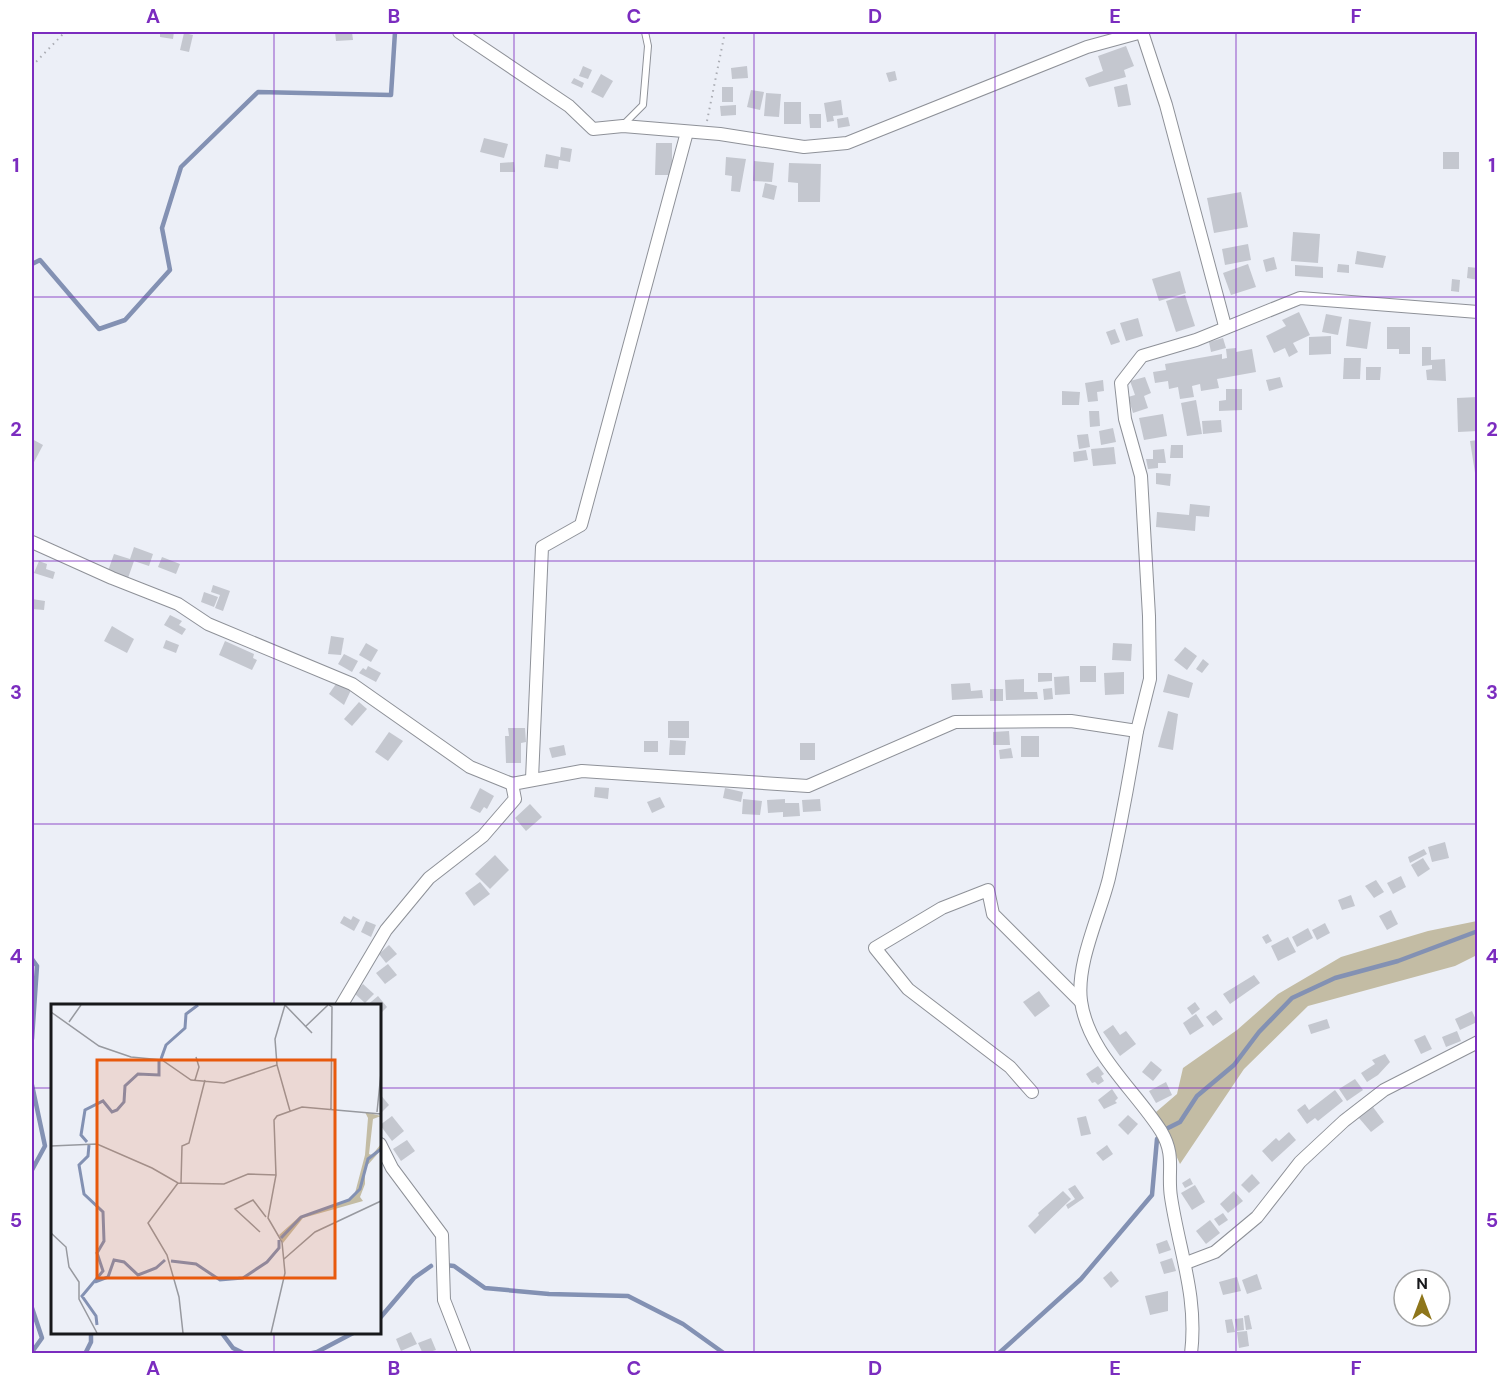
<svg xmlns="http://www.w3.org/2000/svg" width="1509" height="1385" viewBox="0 0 1509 1385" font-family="'DM Sans',sans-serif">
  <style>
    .green { fill: #c3bca4 }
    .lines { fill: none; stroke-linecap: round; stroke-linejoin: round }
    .stream { stroke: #8391b3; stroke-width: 4.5 }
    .building { fill: #c4c7cf }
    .service-casing { stroke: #8e9198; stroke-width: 8 }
    .minor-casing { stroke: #8e9198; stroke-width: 14 }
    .path { stroke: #aaacb3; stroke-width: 2; stroke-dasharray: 1.5 4.5; stroke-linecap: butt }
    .service { stroke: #fff; stroke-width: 6 }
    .minor { stroke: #fff; stroke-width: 12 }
    .grid { fill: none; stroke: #7b2cbf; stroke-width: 1.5; stroke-opacity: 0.55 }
    .inset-river { fill: none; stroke: #8391b3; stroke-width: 3 }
    .inset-road { fill: none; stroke: #97999f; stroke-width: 1.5 }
    .view { fill: #e8590c; fill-opacity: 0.15; stroke: #e8590c; stroke-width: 3 }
    .inset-edge { fill: none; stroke: #17181b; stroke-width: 3 }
    .neatline { fill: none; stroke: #7b2cbf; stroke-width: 2 }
    .grid-label { font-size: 20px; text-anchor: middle; font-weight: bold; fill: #7b2cbf }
  </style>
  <rect width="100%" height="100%" fill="#eceff7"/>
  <!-- green -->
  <path class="green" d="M 1477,921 L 1477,955 L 1455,966 L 1308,1006 L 1244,1069 L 1180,1164 L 1156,1112 L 1177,1094 L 1183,1068 L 1237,1030 L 1278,994 L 1341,957 L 1428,931 Z"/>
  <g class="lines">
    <!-- stream -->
    <g class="stream">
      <path d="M 32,264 L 40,260 L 99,329 L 125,320 L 170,270 L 162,228 L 181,167 L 258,92 L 391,95 L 395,32"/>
      <path d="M 32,959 L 37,966 L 32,1039"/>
      <path d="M 32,1085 L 45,1146 L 32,1170"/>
      <path d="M 1168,1128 L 1180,1122 L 1197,1096 L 1234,1065 L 1259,1032 L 1292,998 L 1335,978 L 1398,961 L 1478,931"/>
      <path d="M 445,1265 L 454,1266 L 485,1288 L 549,1294 L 628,1296 L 683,1324 L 725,1354"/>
      <path d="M 32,1308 L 42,1338 L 32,1352"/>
      <path d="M 380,1318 L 414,1278 L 431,1266"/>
      <path d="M 221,1332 L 233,1348 L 245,1354"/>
      <path d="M 85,1354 L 91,1342 L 91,1332"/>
      <path d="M 308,1354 L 317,1352 L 355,1332"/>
      <path d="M 998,1354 L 1081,1279 L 1152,1195 L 1157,1139"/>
    </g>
  </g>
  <!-- building -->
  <g class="building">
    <path d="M 160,32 L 174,32 L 173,39 L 160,37 Z"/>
    <path d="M 335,32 L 352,32 L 353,40 L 336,41 Z"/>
    <path d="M 184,33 L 193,35 L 189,52 L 180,50 Z"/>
    <path d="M 1126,46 L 1134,66 L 1124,70 L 1126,77 L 1089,87 L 1085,78 L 1103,71 L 1098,56 Z"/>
    <path d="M 583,66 L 592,70 L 588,79 L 579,76 Z"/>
    <path d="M 747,66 L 748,78 L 732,79 L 731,68 Z"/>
    <path d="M 895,71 L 897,80 L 889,82 L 886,73 Z"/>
    <path d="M 601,74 L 613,81 L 603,98 L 591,92 Z"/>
    <path d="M 574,78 L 584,83 L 582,88 L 571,83 Z"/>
    <path d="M 1127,84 L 1131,105 L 1118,107 L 1114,87 Z"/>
    <rect x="722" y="87" width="11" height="15"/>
    <path d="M 751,90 L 764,92 L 760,110 L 747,107 Z"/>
    <path d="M 766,93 L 781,94 L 779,117 L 764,116 Z"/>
    <path d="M 841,100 L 843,115 L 833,116 L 834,121 L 827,122 L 824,103 Z"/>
    <rect x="784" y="102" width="17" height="22"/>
    <path d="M 736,105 L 736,115 L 721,116 L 720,106 Z"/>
    <path d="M 809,114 L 821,114 L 821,128 L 810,128 Z"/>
    <path d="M 848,117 L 850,126 L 838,128 L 837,119 Z"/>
    <path d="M 484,138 L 508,144 L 504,158 L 480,152 Z"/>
    <path d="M 656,143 L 672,143 L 672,175 L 655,175 Z"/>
    <path d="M 561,147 L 572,149 L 570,162 L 559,160 L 558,169 L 544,167 L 546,154 L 560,157 Z"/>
    <rect x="1443" y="152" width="16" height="17"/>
    <path d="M 726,157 L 746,159 L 740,192 L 731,191 L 732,176 L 725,175 Z"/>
    <path d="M 754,161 L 774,163 L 772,182 L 753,181 Z"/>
    <path d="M 514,162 L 515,172 L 500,172 L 500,163 Z"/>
    <path d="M 789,163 L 821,164 L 820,202 L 798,202 L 798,183 L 788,182 Z"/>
    <path d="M 765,183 L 777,186 L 774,200 L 762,197 Z"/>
    <path d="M 1241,192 L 1248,227 L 1214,233 L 1207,198 Z"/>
    <path d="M 1293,232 L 1320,234 L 1318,263 L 1291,261 Z"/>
    <path d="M 1248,244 L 1251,260 L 1225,265 L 1222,249 Z"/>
    <path d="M 1357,251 L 1386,256 L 1383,268 L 1355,264 Z"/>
    <path d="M 1274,257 L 1277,269 L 1266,272 L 1263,260 Z"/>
    <path d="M 1248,264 L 1256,287 L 1231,295 L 1223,273 Z"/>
    <path d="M 1338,264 L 1349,265 L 1349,273 L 1337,272 Z"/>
    <path d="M 1295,265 L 1323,267 L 1323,278 L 1295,276 Z"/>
    <path d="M 1468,267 L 1478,268 L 1478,280 L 1467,278 Z"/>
    <path d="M 1180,271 L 1186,293 L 1159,301 L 1152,279 Z"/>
    <path d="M 1452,279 L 1460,280 L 1459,292 L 1451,291 Z"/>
    <path d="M 1185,295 L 1195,326 L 1176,332 L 1166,301 Z"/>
    <path d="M 1299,312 L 1310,335 L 1293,343 L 1298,352 L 1289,357 L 1285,348 L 1274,353 L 1266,336 L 1286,326 L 1282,320 Z"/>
    <path d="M 1326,314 L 1342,317 L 1338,335 L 1322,332 Z"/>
    <path d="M 1138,318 L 1143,336 L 1126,341 L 1120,323 Z"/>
    <path d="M 1349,319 L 1371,322 L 1367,349 L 1346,346 Z"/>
    <path d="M 1387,327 L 1410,327 L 1410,354 L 1399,354 L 1399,349 L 1387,349 Z"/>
    <path d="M 1115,329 L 1120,342 L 1111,345 L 1106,332 Z"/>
    <path d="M 1331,336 L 1331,354 L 1309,355 L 1309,337 Z"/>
    <path d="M 1223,338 L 1226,348 L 1211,352 L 1209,342 Z"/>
    <path d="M 1422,347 L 1431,347 L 1431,360 L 1445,359 L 1446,381 L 1427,380 L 1426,370 L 1432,369 L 1432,365 L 1422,366 Z"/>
    <path d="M 1236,348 L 1236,352 L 1252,349 L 1256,372 L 1217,379 L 1219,388 L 1201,391 L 1200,384 L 1192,386 L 1194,397 L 1180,399 L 1178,387 L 1169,389 L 1168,381 L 1155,383 L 1153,372 L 1166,370 L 1165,364 L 1222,354 L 1222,359 L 1227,358 L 1226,349 Z"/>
    <path d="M 1344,358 L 1361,358 L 1360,379 L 1343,379 Z"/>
    <path d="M 1366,367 L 1381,367 L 1380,380 L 1366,380 Z"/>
    <path d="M 1145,377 L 1151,393 L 1144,396 L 1148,408 L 1133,413 L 1128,397 L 1135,395 L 1130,381 Z"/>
    <path d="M 1280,377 L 1283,387 L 1269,391 L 1266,380 Z"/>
    <path d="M 1103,380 L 1104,391 L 1097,392 L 1098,401 L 1088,402 L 1085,383 Z"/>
    <path d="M 1226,389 L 1242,389 L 1242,410 L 1219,411 L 1219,401 L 1226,400 Z"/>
    <path d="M 1062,391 L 1080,392 L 1079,405 L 1062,405 Z"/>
    <path d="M 1478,397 L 1478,431 L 1458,432 L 1457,398 Z"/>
    <path d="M 1196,400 L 1202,434 L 1187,436 L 1181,403 Z"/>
    <path d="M 1089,411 L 1099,411 L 1100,426 L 1090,427 Z"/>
    <path d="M 1163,414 L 1167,436 L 1144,440 L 1139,418 Z"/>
    <path d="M 1221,420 L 1222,432 L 1203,434 L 1202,421 Z"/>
    <path d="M 1113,428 L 1116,442 L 1101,445 L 1099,431 Z"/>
    <path d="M 1088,434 L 1090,447 L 1079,449 L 1077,435 Z"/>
    <path d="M 32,439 L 43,445 L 32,466 Z"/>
    <path d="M 1478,440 L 1478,479 L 1476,479 L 1470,441 Z"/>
    <path d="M 1171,445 L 1183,445 L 1183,458 L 1170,458 Z"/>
    <path d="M 1114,447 L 1116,464 L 1093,466 L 1091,449 Z"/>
    <path d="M 1164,449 L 1166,463 L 1158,463 L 1158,468 L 1148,469 L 1146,459 L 1153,459 L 1153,450 Z"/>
    <path d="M 1086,450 L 1088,460 L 1074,462 L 1073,452 Z"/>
    <path d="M 1156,473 L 1171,474 L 1170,486 L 1156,484 Z"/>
    <path d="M 1190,504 L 1210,506 L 1209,517 L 1196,516 L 1195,531 L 1156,527 L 1157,512 L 1189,515 Z"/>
    <path d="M 134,547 L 153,554 L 149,566 L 134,561 L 128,578 L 108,571 L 114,554 L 130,559 Z"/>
    <path d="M 162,557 L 180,564 L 176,574 L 158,567 Z"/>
    <path d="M 39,561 L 47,564 L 46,569 L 55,572 L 53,579 L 34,573 Z"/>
    <path d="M 213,585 L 230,591 L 223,611 L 215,608 L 220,595 L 211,592 Z"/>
    <path d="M 204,592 L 218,597 L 214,607 L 201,602 Z"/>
    <path d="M 32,599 L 45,601 L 44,610 L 32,609 Z"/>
    <path d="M 170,615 L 182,621 L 179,625 L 186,629 L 182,635 L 164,625 Z"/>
    <path d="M 112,626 L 134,639 L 127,653 L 104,641 Z"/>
    <path d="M 331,636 L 344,638 L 341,655 L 328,654 Z"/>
    <path d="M 166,640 L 179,645 L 176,653 L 163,648 Z"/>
    <path d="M 225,641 L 254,654 L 253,658 L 257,660 L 252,670 L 219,655 Z"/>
    <path d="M 366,643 L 378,650 L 371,662 L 359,655 Z"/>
    <path d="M 1113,643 L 1132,644 L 1131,661 L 1112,660 Z"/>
    <path d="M 1185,647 L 1197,656 L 1187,670 L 1174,660 Z"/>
    <path d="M 344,654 L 358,661 L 352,672 L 338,664 Z"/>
    <path d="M 1203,659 L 1209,664 L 1202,673 L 1196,669 Z"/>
    <path d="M 368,666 L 381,673 L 376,682 L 359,673 L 363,668 L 366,670 Z"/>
    <rect x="1080" y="666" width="16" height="16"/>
    <path d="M 1124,672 L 1124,694 L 1105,695 L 1104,673 Z"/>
    <path d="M 1038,673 L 1052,673 L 1052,681 L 1038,682 Z"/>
    <path d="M 1168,674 L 1193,683 L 1189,698 L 1163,692 Z"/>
    <path d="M 1069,676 L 1070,694 L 1055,695 L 1054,677 Z"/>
    <path d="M 1024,679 L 1024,692 L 1037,692 L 1038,699 L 1006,700 L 1005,680 Z"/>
    <path d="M 338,681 L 351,690 L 344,705 L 329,694 Z"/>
    <path d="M 970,683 L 971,691 L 982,690 L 983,698 L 952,700 L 951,684 Z"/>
    <path d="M 1052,688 L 1053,699 L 1044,700 L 1043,689 Z"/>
    <rect x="990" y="689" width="13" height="12"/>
    <path d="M 359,702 L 367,709 L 352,726 L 344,719 Z"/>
    <path d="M 1168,711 L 1178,714 L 1173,750 L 1158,747 Z"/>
    <rect x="668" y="721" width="21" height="17"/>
    <path d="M 508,728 L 525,728 L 526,742 L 521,743 L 521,763 L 506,763 L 505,736 L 509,736 Z"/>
    <path d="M 1009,731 L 1010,745 L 993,745 L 993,732 Z"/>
    <path d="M 389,732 L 403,741 L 388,761 L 375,752 Z"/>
    <rect x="1021" y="736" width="18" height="21"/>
    <path d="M 670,740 L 686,741 L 685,755 L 669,755 Z"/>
    <rect x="644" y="741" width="14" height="11"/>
    <rect x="800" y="743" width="15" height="17"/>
    <path d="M 564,745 L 566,755 L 552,758 L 549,748 Z"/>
    <path d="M 1011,748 L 1013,758 L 1000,759 L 999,750 Z"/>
    <path d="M 595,787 L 609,788 L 608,799 L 594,797 Z"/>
    <path d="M 480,788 L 494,796 L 487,809 L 484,807 L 480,813 L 470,808 Z"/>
    <path d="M 725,788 L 743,792 L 741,802 L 723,798 Z"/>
    <path d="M 660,797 L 665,807 L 652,813 L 647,802 Z"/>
    <path d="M 743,799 L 762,801 L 760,815 L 742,814 Z"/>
    <path d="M 785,799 L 785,803 L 799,803 L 800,816 L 783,817 L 783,812 L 768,813 L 767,800 Z"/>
    <path d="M 820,799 L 821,811 L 803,812 L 802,800 Z"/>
    <path d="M 530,804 L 542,817 L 526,831 L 515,818 Z"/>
    <path d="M 1445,842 L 1449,858 L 1432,862 L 1428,847 Z"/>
    <path d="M 1424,849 L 1427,854 L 1410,863 L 1408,857 Z"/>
    <path d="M 495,855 L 509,870 L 490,889 L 475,874 Z"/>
    <path d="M 1423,858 L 1430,869 L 1418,877 L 1411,865 Z"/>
    <path d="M 1401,876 L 1406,887 L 1393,894 L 1387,883 Z"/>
    <path d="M 1376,880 L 1384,892 L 1374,898 L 1365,886 Z"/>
    <path d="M 480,882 L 490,894 L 474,906 L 465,893 Z"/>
    <path d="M 1351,895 L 1355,906 L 1342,910 L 1338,900 Z"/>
    <path d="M 1391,910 L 1398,924 L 1387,930 L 1379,916 Z"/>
    <path d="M 344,916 L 351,920 L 353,916 L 360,920 L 354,931 L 340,923 Z"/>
    <path d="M 366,921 L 376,925 L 371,937 L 361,932 Z"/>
    <path d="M 1325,923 L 1330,933 L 1317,940 L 1312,930 Z"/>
    <path d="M 1308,928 L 1313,938 L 1297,947 L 1292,937 Z"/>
    <path d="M 1268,934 L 1272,941 L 1266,944 L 1262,937 Z"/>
    <path d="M 1288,937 L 1296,952 L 1278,961 L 1271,946 Z"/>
    <path d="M 389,945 L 397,954 L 386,963 L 379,954 Z"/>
    <path d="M 388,964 L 397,975 L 385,984 L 376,973 Z"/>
    <path d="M 1254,975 L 1260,983 L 1230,1004 L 1223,994 Z"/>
    <path d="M 363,984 L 374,994 L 365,1003 L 354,993 Z"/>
    <path d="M 1039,991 L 1050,1006 L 1035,1017 L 1023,1002 Z"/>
    <path d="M 378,996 L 387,1007 L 380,1014 L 380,1006 L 366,1006 Z"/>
    <path d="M 1195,1002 L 1200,1009 L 1192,1015 L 1187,1008 Z"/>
    <path d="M 1216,1010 L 1223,1019 L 1213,1026 L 1206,1017 Z"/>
    <path d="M 1472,1011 L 1477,1022 L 1460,1030 L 1455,1019 Z"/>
    <path d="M 1196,1014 L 1204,1026 L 1190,1035 L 1183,1023 Z"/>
    <path d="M 1327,1019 L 1330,1028 L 1311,1034 L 1308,1025 Z"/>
    <path d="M 1113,1025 L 1120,1035 L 1126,1031 L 1136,1044 L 1120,1056 L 1103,1032 Z"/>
    <path d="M 1457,1031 L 1461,1041 L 1446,1047 L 1442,1037 Z"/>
    <path d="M 1425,1035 L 1432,1049 L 1421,1054 L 1414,1040 Z"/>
    <path d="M 1385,1054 L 1390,1062 L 1378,1075 L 1367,1082 L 1361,1073 L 1375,1064 L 1372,1060 Z"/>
    <path d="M 1151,1061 L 1162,1070 L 1153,1081 L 1142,1072 Z"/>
    <path d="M 1098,1066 L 1104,1074 L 1101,1076 L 1104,1081 L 1098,1085 L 1095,1082 L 1092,1083 L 1086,1074 Z"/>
    <path d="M 1355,1079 L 1363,1090 L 1347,1101 L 1339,1089 Z"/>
    <path d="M 1166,1082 L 1172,1095 L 1156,1103 L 1149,1091 Z"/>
    <path d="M 1112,1089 L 1118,1098 L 1115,1101 L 1117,1103 L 1104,1109 L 1098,1100 Z"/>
    <path d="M 1335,1090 L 1343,1101 L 1318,1121 L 1315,1118 L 1307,1124 L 1297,1110 L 1305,1104 L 1309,1110 Z"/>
    <path d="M 380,1094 L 389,1105 L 380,1114 Z"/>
    <path d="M 1373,1107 L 1384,1122 L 1371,1132 L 1359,1118 Z"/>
    <path d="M 1128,1115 L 1138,1124 L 1128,1135 L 1118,1125 Z"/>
    <path d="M 392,1116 L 404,1131 L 392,1141 L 380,1125 Z"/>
    <path d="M 1086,1116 L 1091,1134 L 1081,1136 L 1077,1118 Z"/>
    <path d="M 1289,1132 L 1296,1140 L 1272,1162 L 1262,1151 L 1276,1138 L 1279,1141 Z"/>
    <path d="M 407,1140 L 415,1151 L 401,1161 L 393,1149 Z"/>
    <path d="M 1107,1145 L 1113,1154 L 1103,1161 L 1096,1153 Z"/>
    <path d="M 1252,1174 L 1260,1183 L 1249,1193 L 1241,1185 Z"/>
    <path d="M 1190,1178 L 1193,1184 L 1185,1188 L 1182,1183 Z"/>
    <path d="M 1075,1185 L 1084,1198 L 1068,1209 L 1066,1205 L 1075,1199 L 1068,1189 Z"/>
    <path d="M 1195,1185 L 1205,1202 L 1192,1210 L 1181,1193 Z"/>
    <path d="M 1063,1191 L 1071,1199 L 1035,1234 L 1028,1226 L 1039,1215 L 1038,1213 Z"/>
    <path d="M 1234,1191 L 1243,1201 L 1228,1213 L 1220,1204 Z"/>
    <path d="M 1223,1213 L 1228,1220 L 1219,1226 L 1214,1219 Z"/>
    <path d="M 1210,1220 L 1220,1233 L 1206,1244 L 1196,1231 Z"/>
    <path d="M 1167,1240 L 1171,1250 L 1159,1254 L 1156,1244 Z"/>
    <path d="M 1172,1258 L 1176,1271 L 1164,1274 L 1160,1262 Z"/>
    <path d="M 1111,1271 L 1119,1281 L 1111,1288 L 1103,1278 Z"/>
    <path d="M 1257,1274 L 1262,1289 L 1247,1294 L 1242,1280 Z"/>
    <path d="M 1237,1277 L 1241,1291 L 1223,1295 L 1219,1282 Z"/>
    <path d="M 1168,1291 L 1168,1311 L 1150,1315 L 1145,1296 Z"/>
    <path d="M 1249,1315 L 1252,1329 L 1246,1330 L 1244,1316 Z"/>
    <path d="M 1243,1318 L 1244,1330 L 1237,1331 L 1235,1319 Z"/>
    <path d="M 1232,1319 L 1235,1332 L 1227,1333 L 1225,1320 Z"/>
    <path d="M 1247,1331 L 1249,1346 L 1239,1348 L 1237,1332 Z"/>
    <path d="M 411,1332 L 417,1344 L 401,1351 L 396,1339 Z"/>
    <path d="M 431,1338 L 436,1350 L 423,1354 L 418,1343 Z"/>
  </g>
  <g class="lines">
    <!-- service casing -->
    <g class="service-casing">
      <path id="service" d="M 623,125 L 643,105 L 648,46 L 645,32"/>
    </g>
    <!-- minor casing -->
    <g class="minor-casing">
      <g id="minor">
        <path d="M 459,32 L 569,106 L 593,129 L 623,126 L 720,134 L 804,147 L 847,143 L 1087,47 L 1142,32"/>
        <path d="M 1142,32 L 1166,105 L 1225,326"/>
        <path d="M 32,542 L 112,578 L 178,604 L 208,624 L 352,684 L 470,767 L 512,784 L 582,771 L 808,786 L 955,722 L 1071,721 L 1137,731 L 1150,679 L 1149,616 L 1141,476 L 1125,419 L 1121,383 L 1142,356 L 1196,340 L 1300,298 L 1478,312"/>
        <path d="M 1137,731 C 1129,780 1120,829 1109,878 C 1100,915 1076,963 1081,1001 C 1088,1052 1135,1090 1161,1131 C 1176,1156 1167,1171 1171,1197 C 1179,1251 1198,1296 1191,1354"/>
        <path d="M 532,779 L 542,547 L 581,525 L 687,132"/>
        <path d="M 341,1006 L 386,930 L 429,878 L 483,836 L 515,799 L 512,784"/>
        <path d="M 1032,1092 L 1010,1067 L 908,989 L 875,948 L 942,908 L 988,890 L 993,914 L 1081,1002"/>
        <path d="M 380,1144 L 392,1168 L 442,1235 L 444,1300 L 465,1354"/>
        <path d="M 1186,1263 L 1215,1252 L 1257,1217 L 1300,1162 L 1344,1121 L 1384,1090 L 1478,1042"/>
      </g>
    </g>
    <!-- path -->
    <g class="path">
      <path d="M 32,66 L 65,32"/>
      <path d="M 707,121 L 725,32"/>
    </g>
    <!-- service -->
    <use href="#service" class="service"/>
    <!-- minor -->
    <use href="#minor" class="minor"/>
  </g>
  <!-- grid -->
  <path class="grid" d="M 274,32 L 274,1006M 514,32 L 514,1354M 754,32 L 754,1354M 995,32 L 995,1354M 1236,32 L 1236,1354M 32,297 L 1478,297M 32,561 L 1478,561M 32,824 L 1478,824M 32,1088 L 52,1088M 380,1088 L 1478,1088M 274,1332 L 274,1354"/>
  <!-- overview -->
  <g transform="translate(51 1004)">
    <rect width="330" height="330" fill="#eceff7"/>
    <path d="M 314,108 L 330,112 L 322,115 L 318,150 L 321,151 L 330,140 L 330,146 L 314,164 L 314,180 L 309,193 L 312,197 L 252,214 L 232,239 L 228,231 L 248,213 L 295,197 L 304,189 L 314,151 L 317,114 Z" fill="#c3bca4"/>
    <path class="inset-river" d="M 110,55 L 115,41 L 134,24 L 135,10 L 147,1M 36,138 L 30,131 L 34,106 L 52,97 L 61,108 L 66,106 L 73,98 L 74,82 L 87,70 L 108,71 L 108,57M 38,141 L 37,152 L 28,161 L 33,190 L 52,208 L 53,237 L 46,249 L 52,267 L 31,292 L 45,312 L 46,321M 230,234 L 250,213 L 298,196 L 309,185 L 317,155 L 330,145M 120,257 L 145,260 L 169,276 L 192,274 L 216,258 L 228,244 L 228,236M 44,278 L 57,273 L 63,256 L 73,258 L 87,271 L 105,264 L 114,256"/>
    <path class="inset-road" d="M 234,1 L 261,29M 278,1 L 281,3 L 280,105M 0,8 L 48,42 L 80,53 L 111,56 L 140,76 L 173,79 L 226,61 L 224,35 L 234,1M 18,18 L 30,1M 254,23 L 277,1M 226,61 L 239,107M 144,76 L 148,63 L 145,53M 326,108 L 330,69M 0,142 L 46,140 L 101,164 L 127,179 L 173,180 L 197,170 L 225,171 L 223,116 L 226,112 L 251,103 L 330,110M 127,179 L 97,219 L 116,251 L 128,293 L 132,329M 130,179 L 131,142 L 138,139 L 154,76M 209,228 L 184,205 L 202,196 L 215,213M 0,229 L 15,243 L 18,263 L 28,278 L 28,295 L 46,329M 233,255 L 264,228 L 330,197M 220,329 L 234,269 L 231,238 L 217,214 L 225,171"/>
    <path class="view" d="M 46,56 L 284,56 L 284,274 L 46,274 Z"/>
    <rect width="330" height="330" class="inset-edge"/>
  </g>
  <!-- border -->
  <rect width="1509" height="1385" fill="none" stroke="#ffffff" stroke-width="66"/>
  <!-- north arrow -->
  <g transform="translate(1422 1298)"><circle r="28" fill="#ffffff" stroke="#a2a3a4" stroke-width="1.5"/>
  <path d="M0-4.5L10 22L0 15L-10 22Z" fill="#8e761b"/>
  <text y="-9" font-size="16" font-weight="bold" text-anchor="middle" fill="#17181b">N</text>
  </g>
  <rect x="33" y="33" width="1443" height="1319" class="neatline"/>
  <g class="grid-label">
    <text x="153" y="23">A</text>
    <text x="394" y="23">B</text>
    <text x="634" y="23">C</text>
    <text x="875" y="23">D</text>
    <text x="1115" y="23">E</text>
    <text x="1356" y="23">F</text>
    <text x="16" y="172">1</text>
    <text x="1492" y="172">1</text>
    <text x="16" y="436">2</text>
    <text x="1492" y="436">2</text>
    <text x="16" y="699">3</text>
    <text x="1492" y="699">3</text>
    <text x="16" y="963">4</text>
    <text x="1492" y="963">4</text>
    <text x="16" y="1227">5</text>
    <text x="1492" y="1227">5</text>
    <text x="153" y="1375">A</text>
    <text x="394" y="1375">B</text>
    <text x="634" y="1375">C</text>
    <text x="875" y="1375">D</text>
    <text x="1115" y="1375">E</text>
    <text x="1356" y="1375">F</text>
  </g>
</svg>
